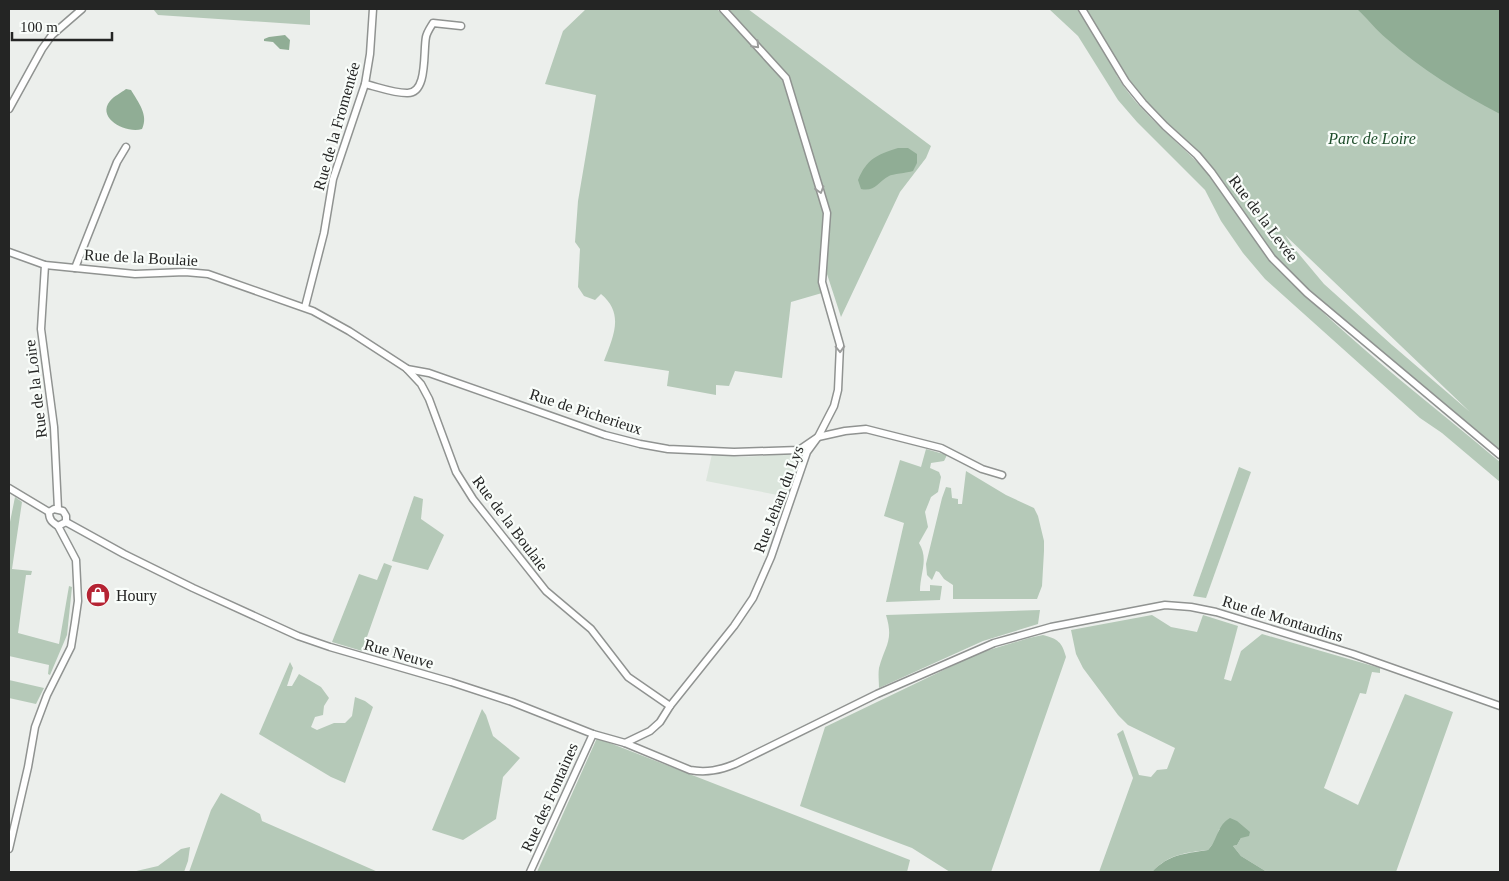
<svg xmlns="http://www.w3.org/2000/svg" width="1509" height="881" viewBox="0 0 1509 881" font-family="'Times New Roman',serif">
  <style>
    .built { fill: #dbe5dc }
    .green { fill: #b5c9b8; fill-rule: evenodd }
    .water { fill: #90ad95 }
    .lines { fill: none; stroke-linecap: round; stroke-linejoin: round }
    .street-casing { stroke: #909391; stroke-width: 9 }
    .street { stroke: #fff; stroke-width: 6 }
    .oneway { stroke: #9c9d9c }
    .labels { text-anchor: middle; stroke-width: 4.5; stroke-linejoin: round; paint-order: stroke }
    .street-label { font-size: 16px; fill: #242524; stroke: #f9fdfa }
    .park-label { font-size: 16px; font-style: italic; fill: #1e4d2b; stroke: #f9fdfa }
    .poi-label { font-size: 16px; fill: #242524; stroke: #f9fdfa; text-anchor: start }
  </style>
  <rect width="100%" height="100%" fill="#ecefec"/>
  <!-- built -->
  <path class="built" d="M 712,454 L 741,457 L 794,454 L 801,459 L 788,497 L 706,481 Z"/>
  <!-- green -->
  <g class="green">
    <path d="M 153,9 L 310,9 L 310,25 L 158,15 Z"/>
    <path d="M 586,9 L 717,9 L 783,77 L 825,215 L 818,284 L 822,293 L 791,302 L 782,378 L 735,371 L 729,386 L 716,385 L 716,395 L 667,386 L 669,371 L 604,361 C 613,337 625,314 601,294 L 595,300 L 584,296 L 578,287 L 580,249 L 575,242 L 578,201 L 596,95 L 545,84 L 563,31 Z"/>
    <path d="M 728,9 L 748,9 L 931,146 L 926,158 L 900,192 L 841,317 L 826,271 L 830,214 L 788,75 Z"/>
    <path d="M 1049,9 L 1500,9 L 1500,452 L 1308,291 L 1267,248 L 1215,173 L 1137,93 L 1116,74 C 1136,110 1178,141 1206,171 C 1233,202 1252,241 1281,271 C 1348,341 1426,400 1500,462 L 1500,482 L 1442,433 L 1420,418 L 1265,279 L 1243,253 L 1221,221 L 1205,190 L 1137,122 L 1118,100 L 1078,36 ZM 1285,235 L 1470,412 L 1392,345 L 1324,284 L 1293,247 Z"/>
    <path d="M 926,449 L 947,455 L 944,461 L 931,463 L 930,468 L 939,472 L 941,477 L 938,492 L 931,497 L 925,512 L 928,527 L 919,543 C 929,559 920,573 920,591 L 930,591 L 930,585 L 942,586 L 940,600 L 886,602 L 904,523 L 884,516 L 900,460 L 921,467 Z"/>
    <path d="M 1239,467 L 1251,472 L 1206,598 L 1193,596 Z"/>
    <path d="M 966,471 L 1006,495 L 1034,508 L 1038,516 L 1044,541 L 1044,551 L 1042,586 L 1037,599 L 953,599 L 953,585 L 944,579 L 939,572 L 936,571 L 932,580 L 927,575 L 926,564 L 942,498 L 946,487 L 951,488 L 952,498 L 958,499 L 958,504 L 962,504 Z"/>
    <path d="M 414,496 L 423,499 L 421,519 L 444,535 L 428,570 L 392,561 Z"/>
    <path d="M 15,497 L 22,502 L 12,569 L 32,571 L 31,575 L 26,575 L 18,633 L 59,644 L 69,586 L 72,587 L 67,635 L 50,675 L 48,674 L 49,665 L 9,656 L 9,527 Z"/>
    <path d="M 384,563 L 392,566 L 362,651 L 332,642 L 359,574 L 377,580 Z"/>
    <path d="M 1040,610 L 1038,624 L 983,641 L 879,688 C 879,682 878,674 879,668 C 885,645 894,641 886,615 Z"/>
    <path d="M 1152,615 L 1171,627 L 1197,632 L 1203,615 L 1238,626 L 1224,679 L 1231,681 L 1241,651 L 1262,634 L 1380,668 L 1380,673 L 1372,672 L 1366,694 L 1360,693 L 1324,788 L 1358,805 L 1405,694 L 1453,712 L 1396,872 L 1267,872 L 1241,856 L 1233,846 L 1237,845 L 1241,838 L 1219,829 L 1218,837 L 1208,850 C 1184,853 1169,854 1152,872 L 1099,872 L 1133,778 L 1117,734 L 1123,730 L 1139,775 L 1151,777 L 1157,770 L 1167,769 L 1175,748 L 1128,725 L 1118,715 L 1083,668 L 1076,654 L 1071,630 Z"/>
    <path d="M 1043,635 C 1058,639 1062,642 1066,657 L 991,872 L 950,872 L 912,848 L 800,806 L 825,727 L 979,653 L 1029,638 Z"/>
    <path d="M 290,662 L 293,668 L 287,686 L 292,686 L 299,674 L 321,687 L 329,698 L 324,706 L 323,715 L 315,717 L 311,727 L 317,730 L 334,723 L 345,723 L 352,716 L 355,697 L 365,701 L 373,707 L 345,783 L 331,777 L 259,734 Z"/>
    <path d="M 9,680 L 44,688 L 36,704 L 9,698 Z"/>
    <path d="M 482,709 L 486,715 L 493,736 L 520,758 L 503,777 L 496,819 L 463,840 L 432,830 Z"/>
    <path d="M 597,738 L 910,860 L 907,872 L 537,872 Z"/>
    <path d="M 221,793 L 260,814 L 262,821 L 378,872 L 189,872 L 211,810 Z"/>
    <path d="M 190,847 L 188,861 L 184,872 L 132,872 L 158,866 L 181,849 Z"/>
  </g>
  <!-- water -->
  <g class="water">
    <path d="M 1357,9 L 1500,9 L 1500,114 C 1460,93 1421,69 1387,39 C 1376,30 1367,18 1357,9 Z"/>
    <path d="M 285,35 L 290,40 L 289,50 L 280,49 L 273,42 L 264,41 L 264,39 L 269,37 Z"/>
    <path d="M 126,89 L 131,90 C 138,102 149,115 142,129 C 126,134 96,118 110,101 C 114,96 121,93 126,89 Z"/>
    <path d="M 898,148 L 908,148 L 917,154 L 917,163 L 913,171 C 907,173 892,174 889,176 C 878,182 875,192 861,189 L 858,180 C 867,159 876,155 898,148 Z"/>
    <path d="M 1230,818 L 1237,821 L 1250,832 L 1249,836 L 1241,838 L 1237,845 L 1233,846 L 1241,856 L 1267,872 L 1152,872 C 1169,854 1184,854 1208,850 C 1218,840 1217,825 1230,818 Z"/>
  </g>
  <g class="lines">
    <!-- street casing -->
    <g class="street-casing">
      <g id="street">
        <path d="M 1082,9 L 1126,82 L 1143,103 L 1165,126 L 1197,155 L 1212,173 L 1272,258 L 1307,293 L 1500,455"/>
        <path d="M 365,84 C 378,87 393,93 407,93 C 428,94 423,52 426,37 C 427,32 430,28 433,23 L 461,26"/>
        <path d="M 9,109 L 42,49 L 52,35 L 82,9"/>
        <path d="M 9,252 L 45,265 L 135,274 L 185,272 L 208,274 L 313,311 L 349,331 L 406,368 L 421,384 L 429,399 L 456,472 L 473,499 L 546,591 L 591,629 L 628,677 L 670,706"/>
        <path d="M 45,265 L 41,329 L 54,427 L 58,509"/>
        <path d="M 75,268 L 117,162 L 126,147"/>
        <path d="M 305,307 L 324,233 L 333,179 L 365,84 L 370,54 L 373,9"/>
        <path d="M 407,369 L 429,373 L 605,435 L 640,444 L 668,449 L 734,452 L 799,450 L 818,437 L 845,431 L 866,429 L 941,448 L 982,469 L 1002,475"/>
        <path d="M 9,488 L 49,512"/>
        <path d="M 54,509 L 63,511 L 66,516 L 66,522 L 58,526 C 52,522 49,520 49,512 Z"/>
        <path d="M 66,522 L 124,554 L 193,588 L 298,636 L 330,647 L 451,682 L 512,702 L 593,734 L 625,743 L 690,770 C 707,773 720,770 735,764 L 877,694 L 994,643 L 1051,627 L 1165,605 L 1191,607 L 1216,612 L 1353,654 L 1500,706"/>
        <path d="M 625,743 L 650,731 L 660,722 L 670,706 L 734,626 L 753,598 L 771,557 L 807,452 L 818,437 L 834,406 L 838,390 L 840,345 L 822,282 L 827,213 L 786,78 L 723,9"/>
        <path d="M 9,849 L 28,767 L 35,727 L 47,695 L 71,647 L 75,622 L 78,601 L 76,560 L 58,526"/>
        <path d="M 530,872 L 593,734"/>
      </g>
    </g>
    <!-- street -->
    <use href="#street" class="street"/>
  </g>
  <!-- one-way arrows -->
  <defs><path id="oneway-chevron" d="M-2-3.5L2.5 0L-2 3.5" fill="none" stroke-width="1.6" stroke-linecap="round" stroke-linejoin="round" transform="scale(1.25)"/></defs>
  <g class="oneway">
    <use href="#oneway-chevron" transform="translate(756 45) rotate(47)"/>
    <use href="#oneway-chevron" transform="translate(820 190) rotate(73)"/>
    <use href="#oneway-chevron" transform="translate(840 349) rotate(88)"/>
  </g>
  <!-- icons -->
  <defs>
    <g id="shop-disc" transform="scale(1.25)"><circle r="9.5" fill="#b52333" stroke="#f9fdfa"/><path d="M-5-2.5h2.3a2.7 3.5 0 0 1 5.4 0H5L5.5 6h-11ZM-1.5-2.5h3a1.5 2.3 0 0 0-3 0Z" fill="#fff"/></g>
  </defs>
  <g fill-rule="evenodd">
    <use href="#shop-disc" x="98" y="595"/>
  </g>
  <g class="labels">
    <!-- street labels -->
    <g class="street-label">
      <text transform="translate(336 126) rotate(-74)" y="6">Rue de la Fromentée</text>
      <text transform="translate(1264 218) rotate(53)" y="6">Rue de la Levée</text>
      <text transform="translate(141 257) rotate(3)" y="6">Rue de la Boulaie</text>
      <text transform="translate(35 389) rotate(-97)" y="6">Rue de la Loire</text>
      <text transform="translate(586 411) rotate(18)" y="6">Rue de Picherieux</text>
      <text transform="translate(778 499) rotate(-69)" y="6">Rue Jehan du Lys</text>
      <text transform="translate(511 523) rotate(53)" y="6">Rue de la Boulaie</text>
      <text transform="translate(1283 618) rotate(17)" y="6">Rue de Montaudins</text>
      <text transform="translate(399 653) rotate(16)" y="6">Rue Neuve</text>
      <text transform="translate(549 797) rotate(-66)" y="6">Rue des Fontaines</text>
    </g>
    <!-- park labels -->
    <g class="park-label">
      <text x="1372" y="144">Parc de Loire</text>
    </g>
    <!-- poi labels -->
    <g class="poi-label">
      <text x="116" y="601">Houry</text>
    </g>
  </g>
  <!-- border -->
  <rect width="1509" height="881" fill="none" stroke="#242524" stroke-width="20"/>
  <!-- scale -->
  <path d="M12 32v8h100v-8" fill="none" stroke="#242524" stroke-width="2.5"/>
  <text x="20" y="32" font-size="15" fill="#242524" stroke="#f9fdfa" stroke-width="4" paint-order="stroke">100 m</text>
</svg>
